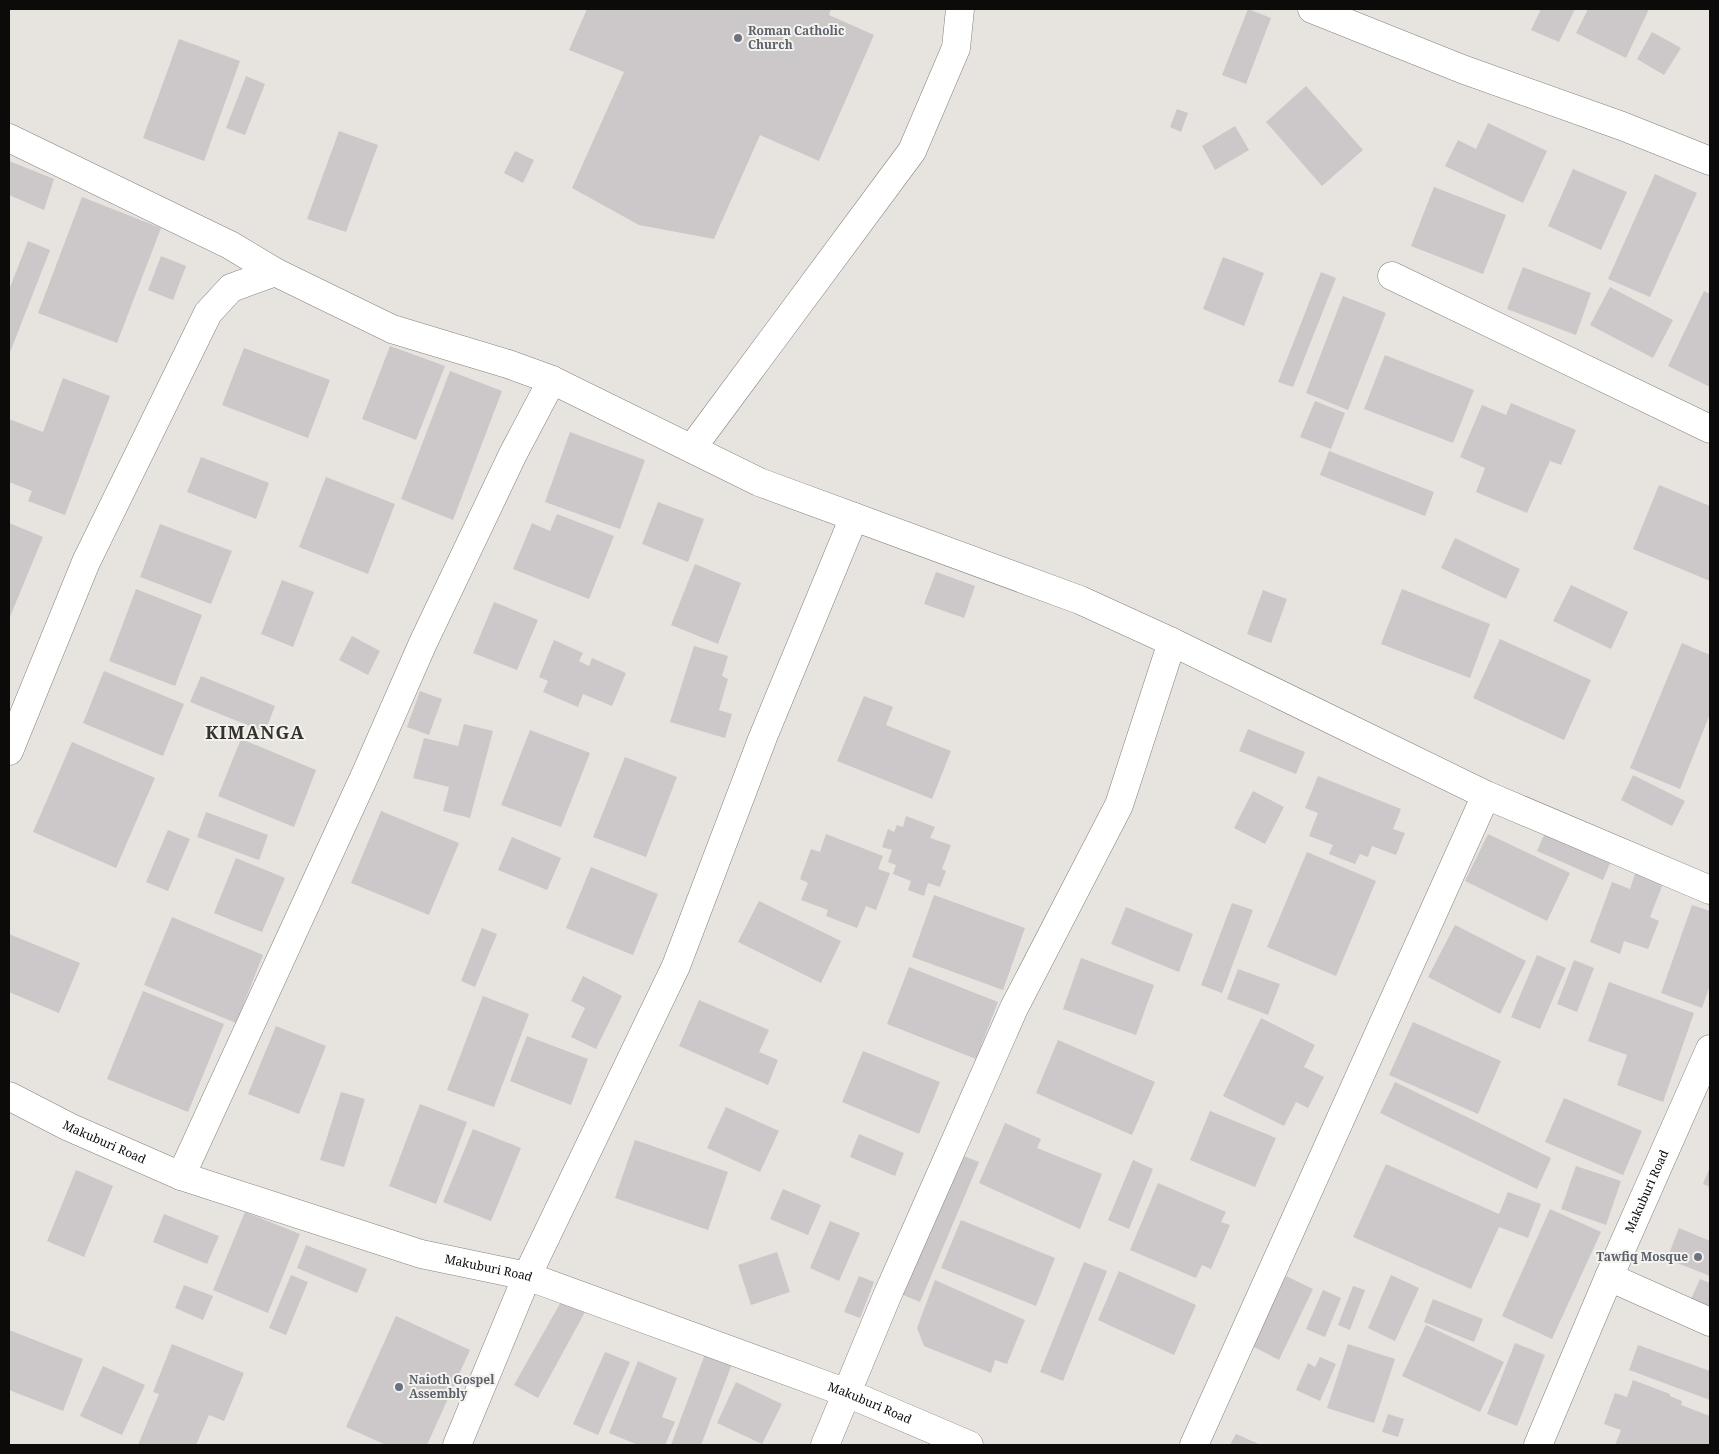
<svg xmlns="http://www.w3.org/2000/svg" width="1719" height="1454" viewBox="0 0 1719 1454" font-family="'Noto Serif',serif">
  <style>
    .building { fill: #ccc7c8 }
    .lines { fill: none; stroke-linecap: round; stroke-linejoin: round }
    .street-casing { stroke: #83807c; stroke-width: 29 }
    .secondary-casing { stroke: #83807c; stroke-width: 29 }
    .street { stroke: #fff; stroke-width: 28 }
    .secondary { stroke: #fff; stroke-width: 28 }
    .worship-dot { fill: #6b7280; stroke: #f4f2ed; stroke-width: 2 }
    .labels { text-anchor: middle; stroke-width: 4; stroke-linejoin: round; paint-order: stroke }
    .worship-label { font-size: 12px; font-weight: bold; fill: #5b616d; stroke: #f4f2ed; text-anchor: start }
    .street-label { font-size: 12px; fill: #0c0b0a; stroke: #f4f2ed }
    .district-label { font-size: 18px; font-weight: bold; letter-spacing: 1px; fill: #353330; stroke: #f4f2ed }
  </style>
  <rect width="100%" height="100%" fill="#e7e4e0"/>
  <!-- building -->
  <g class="building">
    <path d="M 587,9 L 831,9 L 829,15 L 874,35 L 819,161 L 760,135 L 714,239 L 639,225 L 572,188 L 624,72 L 569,50 Z"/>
    <path d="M 1248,9 L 1271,18 L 1246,84 L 1222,75 Z"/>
    <path d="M 1541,9 L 1575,9 L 1559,42 L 1531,30 Z"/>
    <path d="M 1588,9 L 1649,9 L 1626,58 L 1576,33 Z"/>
    <path d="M 1652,32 L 1681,48 L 1664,75 L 1637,59 Z"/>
    <path d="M 179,39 L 240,61 L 204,161 L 143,138 Z"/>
    <path d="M 246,76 L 265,84 L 245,135 L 226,128 Z"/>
    <path d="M 1306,86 L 1363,150 L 1322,186 L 1266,122 Z"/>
    <path d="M 1177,109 L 1188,113 L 1181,132 L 1170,127 Z"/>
    <path d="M 1488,123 L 1547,151 L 1523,203 L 1445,166 L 1458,140 L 1476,149 Z"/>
    <path d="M 1235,126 L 1249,150 L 1215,170 L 1202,146 Z"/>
    <path d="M 339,131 L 378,145 L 346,232 L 307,219 Z"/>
    <path d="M 515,151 L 534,160 L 523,183 L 504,173 Z"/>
    <path d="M 9,161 L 54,179 L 44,210 L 9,195 Z"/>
    <path d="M 1573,169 L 1627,192 L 1601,250 L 1548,226 Z"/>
    <path d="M 1655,174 L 1697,193 L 1650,297 L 1608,279 Z"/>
    <path d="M 1434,187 L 1506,215 L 1483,274 L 1411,246 Z"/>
    <path d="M 82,197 L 161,228 L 117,343 L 38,313 Z"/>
    <path d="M 28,241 L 50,250 L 9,355 L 9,290 Z"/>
    <path d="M 161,256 L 186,266 L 173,300 L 148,290 Z"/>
    <path d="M 1223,257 L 1264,273 L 1244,326 L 1203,309 Z"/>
    <path d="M 1523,267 L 1591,293 L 1576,335 L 1507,309 Z"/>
    <path d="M 1321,272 L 1336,278 L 1293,387 L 1278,382 Z"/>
    <path d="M 1610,287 L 1673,320 L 1653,358 L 1590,325 Z"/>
    <path d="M 1704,291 L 1710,294 L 1710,387 L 1668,366 Z"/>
    <path d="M 1343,296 L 1386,313 L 1348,410 L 1306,393 Z"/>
    <path d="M 390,346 L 445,366 L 416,440 L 362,419 Z"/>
    <path d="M 244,348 L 330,380 L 308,438 L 222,405 Z"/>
    <path d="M 1385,355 L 1474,390 L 1453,443 L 1364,409 Z"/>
    <path d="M 450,371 L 502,391 L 453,520 L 401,499 Z"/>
    <path d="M 63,378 L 110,396 L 65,515 L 28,501 L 32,491 L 9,482 L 9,419 L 43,432 Z"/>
    <path d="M 1315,401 L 1345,413 L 1331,449 L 1300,437 Z"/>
    <path d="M 1511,403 L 1576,430 L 1561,465 L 1550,461 L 1527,513 L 1476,492 L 1485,468 L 1460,457 L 1482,405 L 1506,415 Z"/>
    <path d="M 570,432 L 645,460 L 620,529 L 545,502 Z"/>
    <path d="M 1329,451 L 1434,492 L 1425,516 L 1320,475 Z"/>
    <path d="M 201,457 L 269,483 L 256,519 L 187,492 Z"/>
    <path d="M 326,477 L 395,504 L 368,574 L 299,547 Z"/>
    <path d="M 1659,485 L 1710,506 L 1710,581 L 1633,549 Z"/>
    <path d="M 658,502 L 704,519 L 688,562 L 642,544 Z"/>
    <path d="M 557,514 L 614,536 L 589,599 L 513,569 L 532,523 L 550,531 Z"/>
    <path d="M 9,523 L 43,537 L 9,619 Z"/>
    <path d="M 160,524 L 232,551 L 211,604 L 140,577 Z"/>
    <path d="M 1455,538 L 1520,569 L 1506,599 L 1441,568 Z"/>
    <path d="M 695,564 L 741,583 L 718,644 L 671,625 Z"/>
    <path d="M 936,572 L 975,586 L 964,618 L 924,604 Z"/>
    <path d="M 282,580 L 314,592 L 293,647 L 261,634 Z"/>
    <path d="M 1571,585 L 1628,612 L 1611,649 L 1553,621 Z"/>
    <path d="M 136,589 L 202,615 L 175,686 L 109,661 Z"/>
    <path d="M 1402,589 L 1490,624 L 1470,678 L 1381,644 Z"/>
    <path d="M 1263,590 L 1287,599 L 1271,643 L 1247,634 Z"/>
    <path d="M 494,602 L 538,620 L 517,670 L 473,653 Z"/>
    <path d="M 352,636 L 380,651 L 368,675 L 339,660 Z"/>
    <path d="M 1500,639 L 1591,680 L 1564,740 L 1473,698 Z"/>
    <path d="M 554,640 L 583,653 L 579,661 L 589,666 L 592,658 L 626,673 L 612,706 L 583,694 L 578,707 L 543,692 L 548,681 L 539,677 Z"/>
    <path d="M 1682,643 L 1710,655 L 1710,714 L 1680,789 L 1630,768 Z"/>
    <path d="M 694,646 L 728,656 L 722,676 L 728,679 L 719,710 L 732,714 L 725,738 L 670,722 Z"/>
    <path d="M 104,671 L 184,704 L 163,756 L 83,723 Z"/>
    <path d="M 201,676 L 275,706 L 265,732 L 190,702 Z"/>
    <path d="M 420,691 L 442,699 L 429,735 L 407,727 Z"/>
    <path d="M 864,696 L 893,707 L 886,725 L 951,751 L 932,799 L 837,761 Z"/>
    <path d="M 464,724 L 493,731 L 470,818 L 443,811 L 449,787 L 413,778 L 424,738 L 458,746 Z"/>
    <path d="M 1248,729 L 1305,752 L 1296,774 L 1239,751 Z"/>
    <path d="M 530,730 L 590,753 L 561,827 L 501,805 Z"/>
    <path d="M 241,739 L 316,770 L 294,827 L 218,796 Z"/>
    <path d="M 72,742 L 155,778 L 116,868 L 33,832 Z"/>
    <path d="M 625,757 L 677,777 L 646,857 L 593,837 Z"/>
    <path d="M 1633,775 L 1685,801 L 1672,826 L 1621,800 Z"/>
    <path d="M 1318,776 L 1401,809 L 1393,829 L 1405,833 L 1396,855 L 1372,846 L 1368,857 L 1360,854 L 1355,864 L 1329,854 L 1333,845 L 1309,836 L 1318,813 L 1305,808 Z"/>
    <path d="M 1253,791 L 1284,807 L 1265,844 L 1234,828 Z"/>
    <path d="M 381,811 L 459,843 L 429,915 L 351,883 Z"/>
    <path d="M 206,812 L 268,835 L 259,860 L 197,837 Z"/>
    <path d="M 906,816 L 935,827 L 930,838 L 951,845 L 942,869 L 946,871 L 940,887 L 928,883 L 924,896 L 908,890 L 911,881 L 893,874 L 896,865 L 888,862 L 892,850 L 882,847 L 888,829 L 894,832 L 897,825 L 903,827 Z"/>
    <path d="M 168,830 L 190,839 L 168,891 L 146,882 Z"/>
    <path d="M 1546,830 L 1612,859 L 1603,880 L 1537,851 Z"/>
    <path d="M 826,834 L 883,856 L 878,869 L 890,873 L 876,910 L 866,906 L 857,928 L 826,916 L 828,910 L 801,900 L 808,883 L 800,879 L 811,849 L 820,852 Z"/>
    <path d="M 1488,834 L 1570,873 L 1547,921 L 1465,881 Z"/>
    <path d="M 512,837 L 561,858 L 547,890 L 498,870 Z"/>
    <path d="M 1307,852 L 1376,881 L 1336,976 L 1267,947 Z"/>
    <path d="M 236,858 L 285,878 L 262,932 L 214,913 Z"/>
    <path d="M 591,867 L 658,894 L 633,955 L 566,928 Z"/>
    <path d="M 1636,871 L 1664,881 L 1650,917 L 1659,921 L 1648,949 L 1624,941 L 1620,954 L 1590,942 L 1612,882 L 1630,889 Z"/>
    <path d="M 934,895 L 1025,928 L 1003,990 L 912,957 Z"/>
    <path d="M 759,901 L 841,941 L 821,983 L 738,942 Z"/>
    <path d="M 1232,903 L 1253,910 L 1222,993 L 1201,985 Z"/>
    <path d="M 1692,905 L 1710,911 L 1710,985 L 1702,1008 L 1661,993 Z"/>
    <path d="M 1126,907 L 1193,934 L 1179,972 L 1111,944 Z"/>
    <path d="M 172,917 L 263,955 L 236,1023 L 144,985 Z"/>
    <path d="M 1455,925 L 1526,961 L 1500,1014 L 1428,977 Z"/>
    <path d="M 482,928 L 497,934 L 475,987 L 461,981 Z"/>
    <path d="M 9,934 L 80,963 L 59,1013 L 9,992 Z"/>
    <path d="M 1537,955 L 1566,968 L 1540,1029 L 1511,1017 Z"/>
    <path d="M 1081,958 L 1154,985 L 1136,1035 L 1063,1009 Z"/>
    <path d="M 1574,960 L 1594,968 L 1577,1012 L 1557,1004 Z"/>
    <path d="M 909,967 L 998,1002 L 976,1059 L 887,1024 Z"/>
    <path d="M 1238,969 L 1280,984 L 1268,1015 L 1227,999 Z"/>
    <path d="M 583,976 L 622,996 L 596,1049 L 571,1037 L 585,1008 L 571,1001 Z"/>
    <path d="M 1609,982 L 1694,1013 L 1663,1102 L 1617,1085 L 1627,1055 L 1588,1041 Z"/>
    <path d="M 143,991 L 224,1024 L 188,1112 L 107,1079 Z"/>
    <path d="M 483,996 L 529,1014 L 494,1107 L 447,1090 Z"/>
    <path d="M 699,1000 L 769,1030 L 759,1052 L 778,1060 L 768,1085 L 679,1046 Z"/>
    <path d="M 1261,1018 L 1315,1045 L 1304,1067 L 1324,1077 L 1308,1108 L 1296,1102 L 1284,1126 L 1223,1096 Z"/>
    <path d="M 1413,1022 L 1501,1061 L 1478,1114 L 1389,1075 Z"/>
    <path d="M 276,1026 L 326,1046 L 299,1114 L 248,1094 Z"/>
    <path d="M 527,1036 L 588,1059 L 571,1105 L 510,1081 Z"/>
    <path d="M 1058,1040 L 1155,1082 L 1132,1135 L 1036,1093 Z"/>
    <path d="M 863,1051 L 940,1082 L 919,1134 L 842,1102 Z"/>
    <path d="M 1395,1082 L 1551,1158 L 1537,1189 L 1380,1113 Z"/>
    <path d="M 341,1092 L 365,1099 L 344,1167 L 320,1160 Z"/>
    <path d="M 1564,1098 L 1642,1131 L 1623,1175 L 1545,1142 Z"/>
    <path d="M 420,1104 L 467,1122 L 436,1204 L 389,1186 Z"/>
    <path d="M 726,1107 L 779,1131 L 760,1172 L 707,1148 Z"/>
    <path d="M 1210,1111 L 1276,1138 L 1255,1187 L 1190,1160 Z"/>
    <path d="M 1005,1123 L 1041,1139 L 1037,1148 L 1102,1174 L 1080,1229 L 979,1183 Z"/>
    <path d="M 473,1129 L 521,1148 L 491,1221 L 443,1202 Z"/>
    <path d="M 859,1134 L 904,1153 L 895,1176 L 850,1157 Z"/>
    <path d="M 635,1140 L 728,1172 L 708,1230 L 615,1198 Z"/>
    <path d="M 954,1152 L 979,1162 L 920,1302 L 896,1292 Z"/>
    <path d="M 1133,1160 L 1153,1169 L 1129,1229 L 1108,1220 Z"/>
    <path d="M 1386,1164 L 1499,1214 L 1508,1192 L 1541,1204 L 1528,1238 L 1499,1227 L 1471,1289 L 1353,1237 Z"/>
    <path d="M 1576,1166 L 1621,1181 L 1606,1225 L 1561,1209 Z"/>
    <path d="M 1710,1167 L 1710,1187 L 1703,1184 Z"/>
    <path d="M 76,1170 L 113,1186 L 84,1257 L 47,1241 Z"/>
    <path d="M 1158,1183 L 1226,1212 L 1221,1222 L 1230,1225 L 1211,1269 L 1202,1265 L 1196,1278 L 1130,1250 Z"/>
    <path d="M 783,1189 L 821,1205 L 808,1235 L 770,1219 Z"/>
    <path d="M 1550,1209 L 1601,1232 L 1552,1339 L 1502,1316 Z"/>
    <path d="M 245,1212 L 300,1234 L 268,1313 L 213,1290 Z"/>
    <path d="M 164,1214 L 219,1236 L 207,1264 L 153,1242 Z"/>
    <path d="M 961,1220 L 1055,1258 L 1036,1306 L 941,1268 Z"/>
    <path d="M 830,1221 L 860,1233 L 839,1281 L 810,1268 Z"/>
    <path d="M 1679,1228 L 1710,1241 L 1710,1276 L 1667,1259 Z"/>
    <path d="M 306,1245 L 367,1269 L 357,1293 L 297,1268 Z"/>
    <path d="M 777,1252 L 790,1292 L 751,1305 L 738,1265 Z"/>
    <path d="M 1084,1262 L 1107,1271 L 1063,1381 L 1040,1372 Z"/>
    <path d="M 1119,1271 L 1196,1305 L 1174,1355 L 1098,1320 Z"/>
    <path d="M 291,1275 L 308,1282 L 286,1335 L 269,1328 Z"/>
    <path d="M 1391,1275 L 1419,1288 L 1395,1341 L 1368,1328 Z"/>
    <path d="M 859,1276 L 874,1282 L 860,1318 L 844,1312 Z"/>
    <path d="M 1286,1276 L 1313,1289 L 1279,1360 L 1252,1346 Z"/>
    <path d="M 1700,1279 L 1710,1283 L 1710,1318 L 1687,1308 Z"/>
    <path d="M 935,1280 L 1025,1320 L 1007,1364 L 995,1360 L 991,1373 L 924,1346 L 917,1328 Z"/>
    <path d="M 184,1285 L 213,1296 L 203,1320 L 175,1308 Z"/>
    <path d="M 1353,1286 L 1365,1290 L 1350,1330 L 1338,1325 Z"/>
    <path d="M 1323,1290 L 1341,1298 L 1325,1337 L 1306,1329 Z"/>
    <path d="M 1433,1299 L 1483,1319 L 1474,1342 L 1424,1322 Z"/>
    <path d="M 562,1300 L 585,1312 L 538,1398 L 514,1385 Z"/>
    <path d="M 396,1316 L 470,1350 L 427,1445 L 386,1445 L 346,1427 Z"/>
    <path d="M 1426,1325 L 1504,1362 L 1480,1412 L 1402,1376 Z"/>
    <path d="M 9,1330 L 83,1359 L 63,1411 L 9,1390 Z"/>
    <path d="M 1515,1343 L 1545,1355 L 1517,1426 L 1487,1414 Z"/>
    <path d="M 172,1344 L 244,1373 L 224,1421 L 209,1415 L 196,1445 L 138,1445 L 159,1394 L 153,1392 Z"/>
    <path d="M 1348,1344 L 1395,1359 L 1374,1423 L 1327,1408 Z"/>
    <path d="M 1638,1345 L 1710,1371 L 1710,1400 L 1629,1370 Z"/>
    <path d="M 605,1352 L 630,1362 L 598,1435 L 573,1424 Z"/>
    <path d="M 705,1354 L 732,1364 L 701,1445 L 671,1445 Z"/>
    <path d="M 1320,1357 L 1336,1364 L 1320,1401 L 1296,1390 L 1308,1363 L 1315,1367 Z"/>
    <path d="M 638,1361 L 677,1378 L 662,1417 L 675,1422 L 665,1445 L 638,1445 L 609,1433 Z"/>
    <path d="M 103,1366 L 145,1385 L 122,1435 L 80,1416 Z"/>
    <path d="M 1633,1380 L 1670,1394 L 1670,1396 L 1682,1401 L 1681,1405 L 1710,1416 L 1710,1445 L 1615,1445 L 1621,1430 L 1604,1424 L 1615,1393 L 1627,1397 Z"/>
    <path d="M 736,1382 L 782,1404 L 762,1444 L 717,1423 Z"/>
    <path d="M 1388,1414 L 1404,1419 L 1398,1437 L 1382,1432 Z"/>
    <path d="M 1236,1434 L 1261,1445 L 1230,1445 Z"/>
  </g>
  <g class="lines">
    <!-- street casing -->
    <g class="street-casing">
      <g id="street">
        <path d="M 1312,9 L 1462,69 L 1622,126 L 1710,161"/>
        <path d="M 9,138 L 230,245 L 275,272"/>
        <path d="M 1392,276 L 1710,429"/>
        <path d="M 692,448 L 912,151 L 956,48 L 960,9"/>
        <path d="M 9,751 L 86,562 L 208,313 L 231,288 L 275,272 L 392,329 L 508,364 L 552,380 L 759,482 L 1080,600 L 1172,642 L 1486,795 L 1710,890"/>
        <path d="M 181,1176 L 366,773 L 423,643 L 513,454 L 552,380"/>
        <path d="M 1609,1277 L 1710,1322"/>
        <path d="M 457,1445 L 527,1276 L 676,966 L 763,737 L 854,517"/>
        <path d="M 825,1445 L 887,1296 L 1014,1008 L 1119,805 L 1172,642"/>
        <path d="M 1194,1445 L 1486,795"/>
      </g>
    </g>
    <!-- secondary casing -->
    <g class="secondary-casing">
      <g id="secondary">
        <path id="s1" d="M 9,1096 L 69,1127 L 181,1176 L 421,1254 L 527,1276 L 847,1393 L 969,1445"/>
        <path id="s2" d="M 1538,1445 L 1609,1277 L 1710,1049"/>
      </g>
    </g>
    <!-- street -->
    <use href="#street" class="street"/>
    <!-- secondary -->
    <use href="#secondary" class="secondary"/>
  </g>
  <!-- markers -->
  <g class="worship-dot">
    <circle cx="738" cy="38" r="5"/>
    <circle cx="1698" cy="1257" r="5"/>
    <circle cx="399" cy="1387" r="5"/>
  </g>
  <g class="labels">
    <!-- worship labels -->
    <g class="worship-label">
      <text x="748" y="35">Roman Catholic<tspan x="748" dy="14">Church</tspan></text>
      <text x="1688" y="1261" text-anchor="end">Tawfiq Mosque</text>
      <text x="409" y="1384">Naioth Gospel<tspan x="409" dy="14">Assembly</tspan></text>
    </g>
    <!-- street labels -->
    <g class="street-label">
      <text dy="4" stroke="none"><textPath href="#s1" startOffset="106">Makuburi Road</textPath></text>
      <text dy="4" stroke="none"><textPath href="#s2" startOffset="276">Makuburi Road</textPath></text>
      <text dy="4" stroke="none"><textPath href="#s1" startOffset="511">Makuburi Road</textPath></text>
      <text dy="4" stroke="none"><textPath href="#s1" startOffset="916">Makuburi Road</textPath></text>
    </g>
    <!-- district labels -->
    <g class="district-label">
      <text x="255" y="739">KIMANGA</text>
    </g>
  </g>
  <!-- border -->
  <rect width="1719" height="1454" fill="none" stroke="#0c0b0a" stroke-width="20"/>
</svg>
